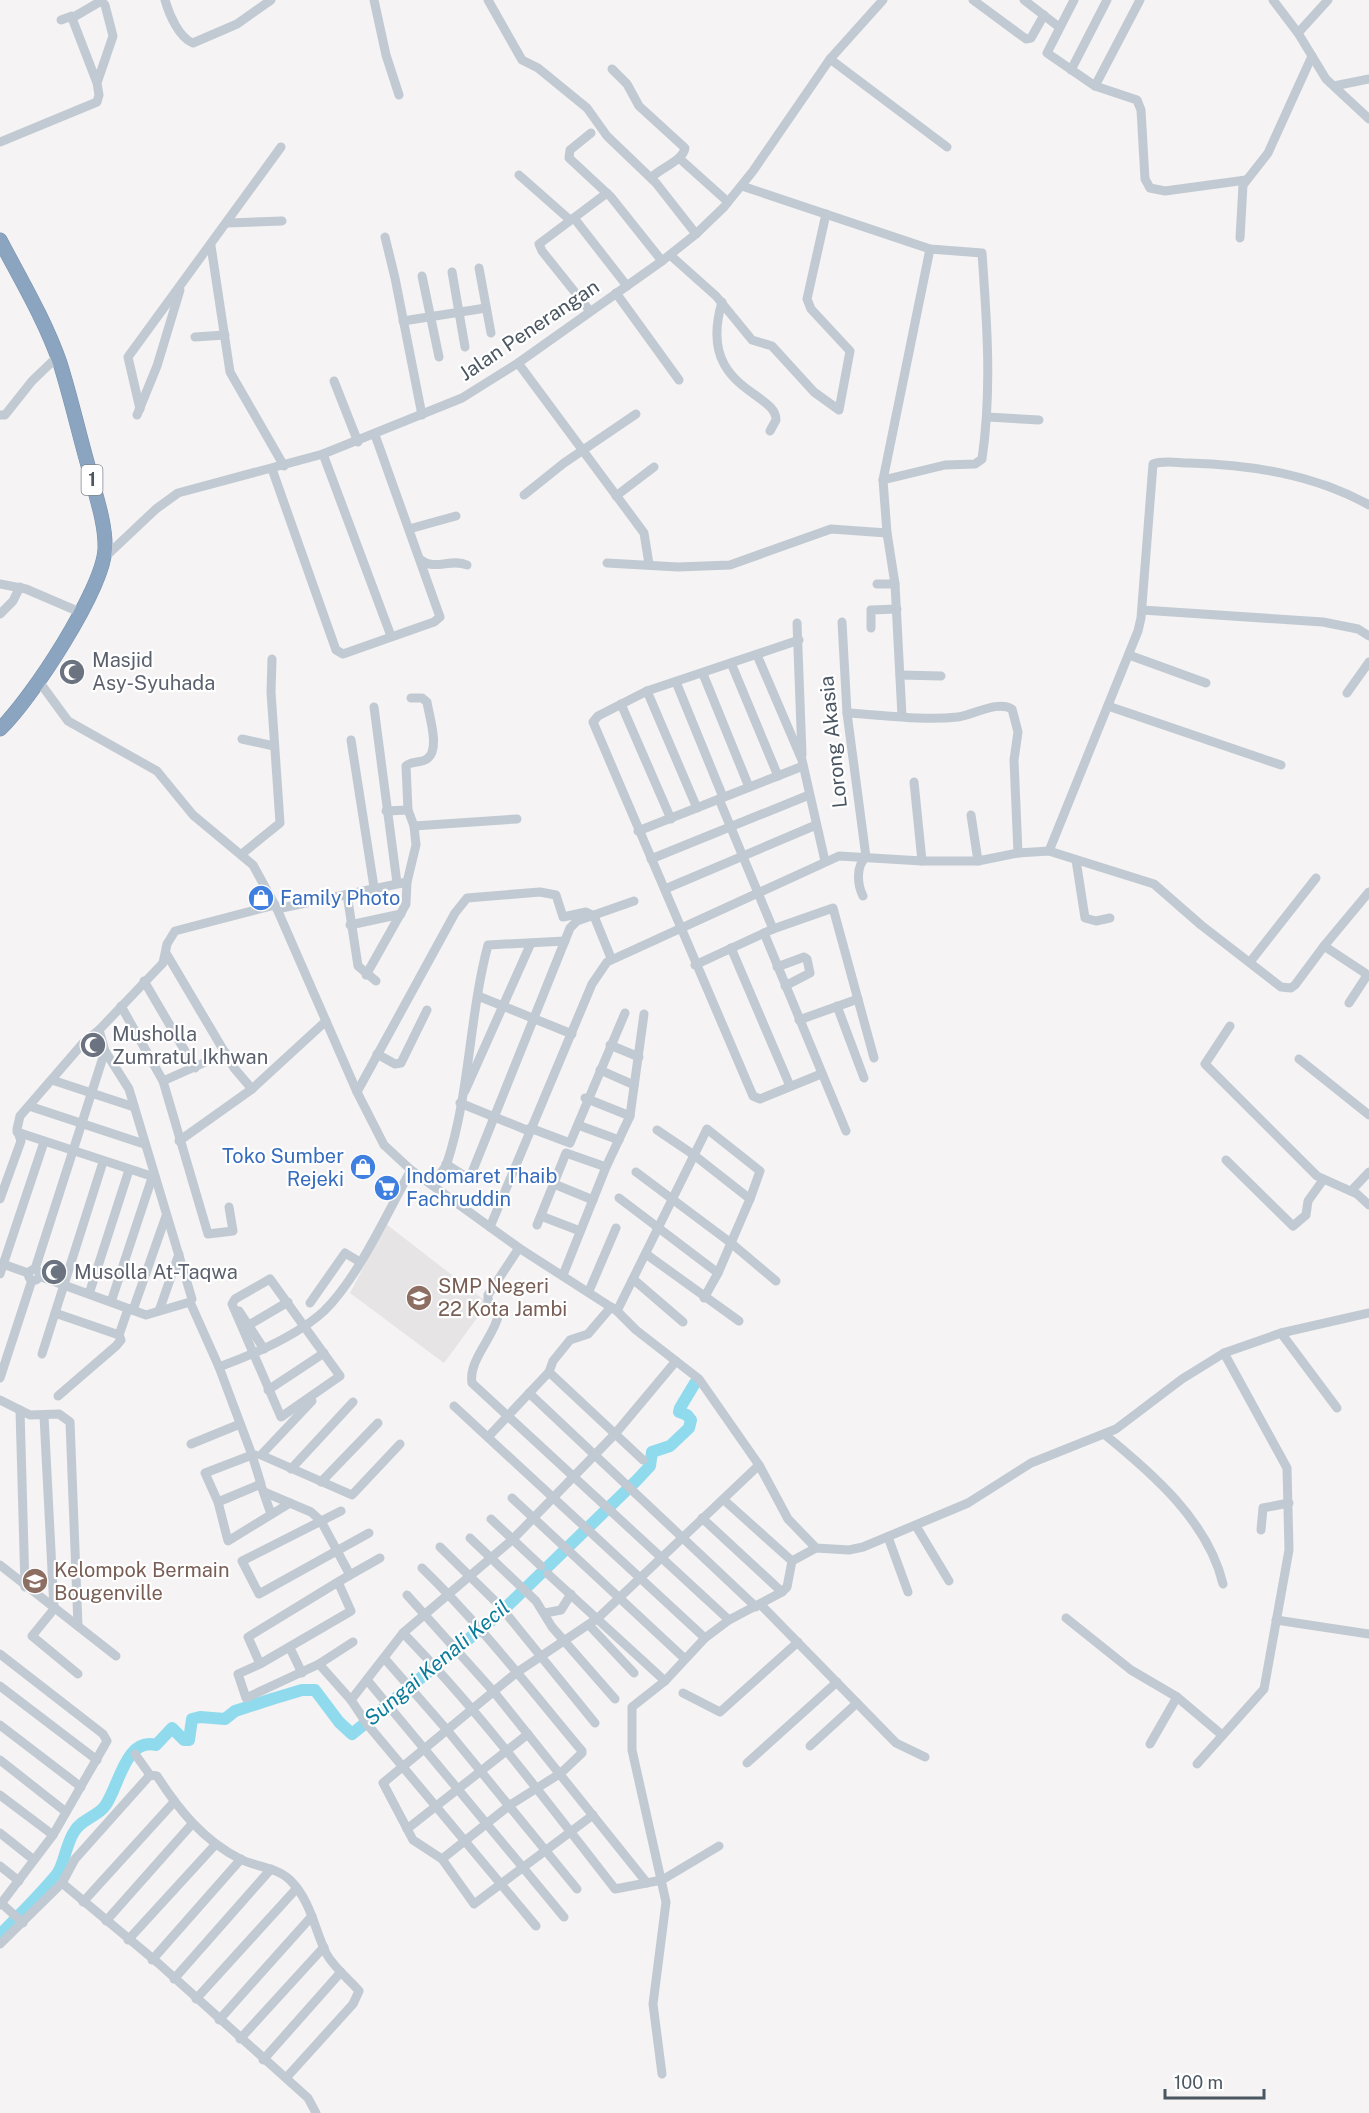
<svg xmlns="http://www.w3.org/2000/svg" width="1369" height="2113" viewBox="0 0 1369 2113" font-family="'Public Sans',sans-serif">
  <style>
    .education { fill: #e6e4e5 }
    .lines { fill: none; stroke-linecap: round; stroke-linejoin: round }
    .river { stroke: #90daee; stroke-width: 12 }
    .highway-casing { stroke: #7690ad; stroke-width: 15 }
    .minor { stroke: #c1cad2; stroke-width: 9 }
    .highway { stroke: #8ba5c1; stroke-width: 14 }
    .labels { text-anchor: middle; stroke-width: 4.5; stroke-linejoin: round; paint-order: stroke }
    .shield { fill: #fff; stroke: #808990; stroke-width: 1.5 }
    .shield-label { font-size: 18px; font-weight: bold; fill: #4a5661 }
    .street-label { font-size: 20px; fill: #4a5661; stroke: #fff }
    .worship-label { font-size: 20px; fill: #5b616d; stroke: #fff; text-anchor: start }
    .shop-label { font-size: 20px; fill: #366cbe; stroke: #fff; text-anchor: start }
    .education-label { font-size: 20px; fill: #785e54; stroke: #fff; text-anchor: start }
    .water-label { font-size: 21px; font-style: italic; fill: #0c7c9b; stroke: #fff }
  </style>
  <rect width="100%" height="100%" fill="#f5f3f3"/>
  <!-- education -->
  <path class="education" d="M 386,1224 L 488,1303 L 444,1363 L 350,1293 Z"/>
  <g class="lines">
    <!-- river -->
    <path class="river" d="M 0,1935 C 19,1915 39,1896 57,1874 C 64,1865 66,1844 74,1832 C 81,1819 97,1817 105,1806 C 119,1787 125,1737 156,1745 L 172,1728 L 184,1740 L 189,1740 L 192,1719 L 200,1717 L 225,1719 L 235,1711 L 272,1699 L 302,1690 L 315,1690 L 339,1722 L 352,1734 L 498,1615 L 637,1480 L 650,1466 L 652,1452 L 670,1446 L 689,1428 L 691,1420 L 687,1415 L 679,1412 L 680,1408 L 695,1383"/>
    <!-- highway casing -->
    <g class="highway-casing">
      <path id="highway" d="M 0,240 C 21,280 45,320 60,363 C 71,398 79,434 89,469 C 95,494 106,523 105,549 C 103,590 30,701 0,729"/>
    </g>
    <!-- minor -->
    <g class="minor">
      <path d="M 165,0 C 169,14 179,38 193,43 L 237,24 L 271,0"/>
      <path d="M 374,0 L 386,55 L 399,95"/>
      <path d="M 488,0 L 522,60 L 538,68 L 587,108 L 607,136 L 656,183 L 696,234"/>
      <path d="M 973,0 L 1026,39 L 1031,38 L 1044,15"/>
      <path d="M 1024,0 L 1059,27"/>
      <path d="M 1074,0 L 1047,53 L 1095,86 L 1137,100 L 1141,110 L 1145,179 L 1150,188 L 1165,191 L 1246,180"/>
      <path d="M 1273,0 L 1298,33 L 1326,79 L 1369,119"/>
      <path d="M 61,20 L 72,16"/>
      <path d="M 1298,33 L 1328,0"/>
      <path d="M 830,59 L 947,147"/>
      <path d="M 612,69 L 627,84 L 639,106 L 685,148 C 683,161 660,168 651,178"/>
      <path d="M 1071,70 L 1107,0"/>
      <path d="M 1095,86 L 1140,0"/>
      <path d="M 1334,86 L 1369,79"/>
      <path d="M 591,133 L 570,150 L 569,158 L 611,197 L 662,261"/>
      <path d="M 0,142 L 97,102 L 99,95 L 97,83 L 113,36 L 105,5 L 101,1 L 72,18 L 97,83"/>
      <path d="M 679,158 L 728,202"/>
      <path d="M 519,175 L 570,220"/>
      <path d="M 742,186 L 930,249 L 982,253 C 987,322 992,391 982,459 L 975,464 L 945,465 L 883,480"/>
      <path d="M 574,218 L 627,286"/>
      <path d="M 227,223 L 282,221"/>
      <path d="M 385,237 L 395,278 L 422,415"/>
      <path d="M 1240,238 L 1243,185 L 1268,153 L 1312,56"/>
      <path d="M 211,246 L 230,372 L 284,466"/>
      <path d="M 670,255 L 716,296 L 752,340 L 772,346 L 814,392 L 839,410 L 850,351 L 811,309 L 807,299 L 826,214"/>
      <path d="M 479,268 L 491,333"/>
      <path d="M 452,272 L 465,347"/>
      <path d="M 422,276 L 439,357"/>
      <path d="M 616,293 L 679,380"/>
      <path d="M 722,302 C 696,390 777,391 776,420 L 770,431"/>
      <path d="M 590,311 L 542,251 L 539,244 L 607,193"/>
      <path d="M 403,321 L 486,308"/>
      <path d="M 195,337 L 225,335"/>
      <path d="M 518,363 L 644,533 L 649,564"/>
      <path d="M 334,381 L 358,442"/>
      <path d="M 140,409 L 128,357 L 281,147"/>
      <path d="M 0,415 L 5,415 L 32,381 L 57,357"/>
      <path d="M 137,415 L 157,366 L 180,290"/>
      <path d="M 987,417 L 1039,420"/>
      <path d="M 323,454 L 391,636"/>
      <path d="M 272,469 L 336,650 L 343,654 L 434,622 L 440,617 L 375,435"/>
      <path d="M 524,495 L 564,463 L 636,414"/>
      <path d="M 616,496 L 654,467"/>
      <path d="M 409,529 L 456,516"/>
      <path d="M 104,558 L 156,509 L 178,493 L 323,454 L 462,398 L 518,363 L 662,261 L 696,234 L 724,207 L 753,171 L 830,59 L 883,0"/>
      <path d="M 421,560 C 434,571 452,558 467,565"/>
      <path d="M 607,563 L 678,567 L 730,565 L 831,529 L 887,533"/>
      <path d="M 0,584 L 26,589 L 82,613"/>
      <path d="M 877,584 L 895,584"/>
      <path d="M 1142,610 L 1323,622 L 1358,629 L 1369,636"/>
      <path d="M 0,614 L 13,601 L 20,587"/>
      <path d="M 842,622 L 847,713 L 866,857 C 856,866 857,884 863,896"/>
      <path d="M 797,623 L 802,755"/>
      <path d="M 871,628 L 871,610 L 897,609"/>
      <path d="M 799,640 L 647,691 L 598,716 L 593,722 L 753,1096 L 760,1099 L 821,1074"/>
      <path d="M 757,655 L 802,760 L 825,861"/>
      <path d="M 1129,655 L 1206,683"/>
      <path d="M 731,663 L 778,776"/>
      <path d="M 703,674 L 749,787"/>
      <path d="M 900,675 L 941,676"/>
      <path d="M 38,680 L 68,721 L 157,771 L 193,815 L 253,865 L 277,909 L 357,1092 L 384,1145 L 411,1170 L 519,1248 L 617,1311 L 636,1330 L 699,1379 L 759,1465 L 788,1519 L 816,1548 L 849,1550 L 863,1547 L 968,1503 L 1031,1463 L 1116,1429 L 1182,1379 L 1224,1353 L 1281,1333 L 1369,1313"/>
      <path d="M 676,682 L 723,797"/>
      <path d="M 647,691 L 697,808"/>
      <path d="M 1347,693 L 1369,662"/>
      <path d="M 621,704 L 671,819"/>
      <path d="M 1108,706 L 1281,765"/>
      <path d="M 374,707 L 397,883"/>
      <path d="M 847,713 C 883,715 922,721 958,717 C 974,715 997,700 1012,709 L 1018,732 L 1014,760 L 1018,853"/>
      <path d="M 902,716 L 895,584 L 887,533 L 883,480 L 930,249"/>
      <path d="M 242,739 L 274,746"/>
      <path d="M 351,740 L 374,887"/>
      <path d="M 914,782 L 922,861"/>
      <path d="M 719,799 L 773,929"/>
      <path d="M 386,811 L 408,810"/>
      <path d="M 971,815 L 978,861"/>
      <path d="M 414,826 L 517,819"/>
      <path d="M 638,831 L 803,766"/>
      <path d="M 1049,851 L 1138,631 L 1141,618 L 1153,464 C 1163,460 1178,463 1189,463 C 1252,465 1313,474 1369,505"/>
      <path d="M 243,853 L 280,823 L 271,692 L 272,659"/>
      <path d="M 651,859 L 809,795"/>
      <path d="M 1076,860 L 1085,918 L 1096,921 L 1110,918"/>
      <path d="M 407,882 L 416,845 L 414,826 L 408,810 L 406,766 C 412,760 422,764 428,758 C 440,748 429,716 427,702 L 422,698 L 411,698"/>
      <path d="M 665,889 L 816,825"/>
      <path d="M 347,894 L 358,966 L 376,981"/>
      <path d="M 277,909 L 407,882 L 406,904 L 366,975"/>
      <path d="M 350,925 L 401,914"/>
      <path d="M 764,933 L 846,1131"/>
      <path d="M 1324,946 L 1369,892"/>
      <path d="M 731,948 L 790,1086"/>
      <path d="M 166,953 L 234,1068 L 252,1089"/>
      <path d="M 1250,962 L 1316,878"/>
      <path d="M 695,965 L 773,929 L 833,908 L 874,1058"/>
      <path d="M 777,967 L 804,957 L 807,959 L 810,973 L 785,986"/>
      <path d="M 144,981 L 195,1068"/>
      <path d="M 478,996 L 572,1034"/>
      <path d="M 121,1006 L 163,1081 L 208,1234 L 233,1231 L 229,1207"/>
      <path d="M 837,1006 L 864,1078"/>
      <path d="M 799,1020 L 858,999"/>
      <path d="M 1230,1026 L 1205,1064 L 1317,1176 L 1357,1194 L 1369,1205"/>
      <path d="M 610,1045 L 639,1057"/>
      <path d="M 377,1054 L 395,1064 L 401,1063 L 427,1010"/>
      <path d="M 1299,1059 L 1369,1115"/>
      <path d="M 600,1070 L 634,1085"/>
      <path d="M 52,1080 L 134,1107"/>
      <path d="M 163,1081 L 226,1053"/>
      <path d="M 465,1091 L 531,943"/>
      <path d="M 357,1092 L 455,913 L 467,898 L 540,892 L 556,895 L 563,917 L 586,912 L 594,916 L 611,958"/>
      <path d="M 585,1098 L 630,1116"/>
      <path d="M 460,1103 L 529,1131"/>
      <path d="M 29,1106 L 144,1144"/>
      <path d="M 578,1125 L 619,1140"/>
      <path d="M 530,1128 L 570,1143 L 625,1013"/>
      <path d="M 657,1130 L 694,1155 L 750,1199 L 718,1273"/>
      <path d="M 17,1132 L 154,1177"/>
      <path d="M 179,1141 L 252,1089 L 326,1021"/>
      <path d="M 1226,1160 L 1293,1226 L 1306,1215 L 1308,1201 L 1323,1180"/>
      <path d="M 446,1164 L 468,1178 L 471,1175 L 570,928 L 577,921 L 634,901"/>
      <path d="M 636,1172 L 731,1243 L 776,1281"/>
      <path d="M 429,1182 C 437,1178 443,1173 447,1163 C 470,1093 469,1016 488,945 L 565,941"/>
      <path d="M 554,1184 L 593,1200"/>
      <path d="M 1351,1191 L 1369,1172"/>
      <path d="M 619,1198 L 718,1273 L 704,1298"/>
      <path d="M 0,1199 L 21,1141 L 17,1129 L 20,1116 L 84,1042 L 99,1030"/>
      <path d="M 541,1216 L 580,1231"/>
      <path d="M 537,1225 L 566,1153 L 606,1167"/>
      <path d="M 490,1227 L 592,984 L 607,962 L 839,856 L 922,861 L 978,861 L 1018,853 L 1049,851 L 1154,884 L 1201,925 L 1281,987 L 1291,988 L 1295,985 L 1324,946 L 1365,973 L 1366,977 L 1349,1003"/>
      <path d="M 519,1248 L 488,1295 L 488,1301 L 499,1313 C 495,1336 468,1360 472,1383 L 729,1620"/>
      <path d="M 646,1254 L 739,1321"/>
      <path d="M 0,1263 L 28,1273"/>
      <path d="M 35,1269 L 105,1051 L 99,1030 L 163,963 L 167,944 L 175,931 L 275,905"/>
      <circle cx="34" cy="1275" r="5.5"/>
      <path d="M 0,1274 L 44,1142"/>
      <path d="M 563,1275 L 606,1167 L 630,1116 L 644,1014"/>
      <path d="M 39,1276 L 146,1315 L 190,1302 L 192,1299 L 129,1089 L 105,1051"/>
      <path d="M 270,1279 L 340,1376 L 281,1417 L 232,1304 L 235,1299 Z"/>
      <path d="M 633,1279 L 683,1322"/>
      <path d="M 589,1291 L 616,1228"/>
      <path d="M 89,1294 L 129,1170"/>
      <path d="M 111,1302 L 152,1178"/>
      <path d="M 190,1302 L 219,1367 L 252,1455 L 205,1473 L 218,1502 L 228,1541 L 290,1503"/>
      <path d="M 310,1303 L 345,1253 L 360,1262"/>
      <path d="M 133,1310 L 166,1216"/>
      <path d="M 159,1311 L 179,1254"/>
      <path d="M 239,1311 L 264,1349"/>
      <path d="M 617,1311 L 707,1129 L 760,1171 L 750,1199"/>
      <path d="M 55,1313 L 119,1335 L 128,1309"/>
      <path d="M 249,1325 L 288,1302"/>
      <path d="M 1281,1333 L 1337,1408"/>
      <path d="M 42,1354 L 103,1162"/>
      <path d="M 219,1367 C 252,1355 298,1335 324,1311 C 358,1278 387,1213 411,1170"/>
      <path d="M 549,1372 L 643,1460"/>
      <path d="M 0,1378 L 32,1280"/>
      <path d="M 268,1390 L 324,1353"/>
      <path d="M 529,1393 L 756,1607"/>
      <path d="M 58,1396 L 116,1346 L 121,1340 L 119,1335"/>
      <path d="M 0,1400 L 30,1415 L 59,1414 L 70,1422 L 78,1626"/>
      <path d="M 312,1401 L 261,1455 L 352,1495 L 400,1444"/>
      <path d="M 454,1406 L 705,1638"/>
      <path d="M 20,1410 L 25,1587"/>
      <path d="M 44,1416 L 54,1609 L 32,1636 L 78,1674"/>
      <path d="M 1104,1434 C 1152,1473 1208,1521 1223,1584"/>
      <path d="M 488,1437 L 549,1372 L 553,1361 L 570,1340 L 588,1334 L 611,1307"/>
      <path d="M 191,1444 L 240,1424"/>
      <path d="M 291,1469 L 353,1402"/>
      <path d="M 321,1482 L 378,1423"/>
      <path d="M 262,1488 L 271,1514"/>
      <path d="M 264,1492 L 311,1512 L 321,1521 L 350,1575 L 338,1582 L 248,1637 L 260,1664 L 351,1611 L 338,1582"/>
      <path d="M 512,1498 L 685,1659"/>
      <path d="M 724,1500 L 792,1561"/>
      <path d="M 218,1502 L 261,1484 L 252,1455 L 255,1455"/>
      <path d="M 341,1511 L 242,1561 L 259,1594 L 369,1533"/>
      <path d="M 702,1518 L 782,1592"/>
      <path d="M 491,1519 L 541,1566"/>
      <path d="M 916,1526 L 949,1581"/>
      <path d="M 1261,1530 L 1263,1508 L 1289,1503"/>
      <path d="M 888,1537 L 908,1592"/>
      <path d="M 470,1538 L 536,1601 L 552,1627 L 615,1699"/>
      <path d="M 440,1547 L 500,1606 L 595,1723"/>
      <path d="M 0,1565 L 116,1656"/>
      <path d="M 422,1568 C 480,1624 530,1689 582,1751 L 582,1753 L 561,1773 L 510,1805 L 442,1859 L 413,1840 L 383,1783 L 516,1673 L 598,1618 L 759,1465"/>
      <path d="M 548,1574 L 665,1681"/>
      <path d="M 350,1575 L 380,1558"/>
      <path d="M 407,1595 L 494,1692 L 647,1883"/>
      <path d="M 761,1605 L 896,1743 L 925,1757"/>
      <path d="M 545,1613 L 561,1610 L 571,1594"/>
      <path d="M 1066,1618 L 1131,1670 L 1177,1697 L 1222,1735"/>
      <path d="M 1276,1620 L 1369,1634"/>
      <path d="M 589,1625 L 634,1673"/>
      <path d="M 403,1633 C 480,1712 547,1802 615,1889 L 662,1880 L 719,1846"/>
      <path d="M 290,1648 L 302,1673"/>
      <path d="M 0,1654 L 103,1734 L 107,1741 L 53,1835 L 0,1905"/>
      <path d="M 385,1659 L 447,1730 L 577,1889"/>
      <path d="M 260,1664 L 238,1674 L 246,1698 L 319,1664 L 351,1700"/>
      <path d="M 319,1664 L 353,1642"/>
      <path d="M 368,1681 L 564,1917"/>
      <path d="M 0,1686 L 97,1760"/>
      <path d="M 683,1693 L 720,1712 L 798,1642"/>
      <path d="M 0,1725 L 81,1787"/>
      <path d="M 1150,1744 L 1177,1697"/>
      <path d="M 810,1746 L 857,1703"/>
      <path d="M 135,1754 L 150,1775 L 157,1776 C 179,1810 203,1840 240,1859 C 256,1867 277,1867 290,1880 C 311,1901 314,1928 326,1953 C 334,1968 349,1979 359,1991 L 353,2004 L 286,2078"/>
      <path d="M 0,1760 L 66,1812"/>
      <path d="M 747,1763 L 837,1682"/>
      <path d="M 1197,1764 L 1264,1689 L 1289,1550 L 1287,1468 L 1224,1353"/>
      <path d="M 0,1795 L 53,1835"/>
      <path d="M 407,1829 L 528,1734"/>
      <path d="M 0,1833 L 34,1860"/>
      <path d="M 442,1859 L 474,1904 L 593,1815"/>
      <path d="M 0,1866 L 19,1881"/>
      <path d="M 62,1883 L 158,1963 L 308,2098 L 316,2113"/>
      <path d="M 0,1902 L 23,1923"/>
      <path d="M 83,1902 L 174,1802"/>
      <path d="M 106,1921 L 192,1824"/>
      <path d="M 536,1926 L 367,1724 L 351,1700 L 403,1633 L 513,1539 L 615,1434 L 676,1361"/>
      <path d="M 128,1940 L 215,1845"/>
      <path d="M 0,1944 L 62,1883 L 75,1859 L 150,1775"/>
      <path d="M 152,1960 L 241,1859"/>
      <path d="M 174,1979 L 271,1869"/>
      <path d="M 196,1999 L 297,1888"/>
      <path d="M 219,2020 L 312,1916"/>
      <path d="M 240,2039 L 324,1947"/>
      <path d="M 263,2060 L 341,1972"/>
      <path d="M 662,2074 L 653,2004 L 666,1902 L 632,1750 L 632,1707 L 665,1681 L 705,1638 L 729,1620 L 782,1592 L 787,1587 L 792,1561 L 816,1548"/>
    </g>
    <!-- highway -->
    <use href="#highway" class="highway"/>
  </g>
  <!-- icons -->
  <defs>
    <g id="mosque-disc" transform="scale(1.35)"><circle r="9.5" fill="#6b7280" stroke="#fff"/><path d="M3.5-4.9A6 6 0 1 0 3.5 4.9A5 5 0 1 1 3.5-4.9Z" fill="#fff"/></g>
    <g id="shop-disc" transform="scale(1.35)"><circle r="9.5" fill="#3f7fe0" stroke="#fff"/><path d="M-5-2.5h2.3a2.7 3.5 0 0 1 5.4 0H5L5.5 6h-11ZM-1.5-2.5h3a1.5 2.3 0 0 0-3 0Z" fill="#fff"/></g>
    <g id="supermarket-disc" transform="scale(1.35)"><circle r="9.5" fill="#3f7fe0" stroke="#fff"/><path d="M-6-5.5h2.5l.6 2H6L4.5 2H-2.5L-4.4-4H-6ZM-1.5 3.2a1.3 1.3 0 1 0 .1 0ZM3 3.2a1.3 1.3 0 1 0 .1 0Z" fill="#fff"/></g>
    <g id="school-disc" transform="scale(1.35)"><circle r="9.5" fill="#8d6e63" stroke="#fff"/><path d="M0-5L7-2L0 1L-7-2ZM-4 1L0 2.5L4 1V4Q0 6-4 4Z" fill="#fff"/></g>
  </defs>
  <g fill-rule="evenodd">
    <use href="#mosque-disc" x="72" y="672"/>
    <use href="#shop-disc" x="261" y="898"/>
    <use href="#mosque-disc" x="93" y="1045"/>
    <use href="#shop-disc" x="363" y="1167"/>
    <use href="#supermarket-disc" x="387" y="1188"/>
    <use href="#mosque-disc" x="54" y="1272"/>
    <use href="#school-disc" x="419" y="1298"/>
    <use href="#school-disc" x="35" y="1581"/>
  </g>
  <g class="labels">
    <!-- shield labels -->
    <rect class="shield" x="81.5" y="465" width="21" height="30" rx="4.5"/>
    <g class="shield-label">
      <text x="92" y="486">1</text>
    </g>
    <!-- street labels -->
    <g class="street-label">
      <text transform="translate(529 330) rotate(-34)" y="7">Jalan Penerangan</text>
      <text transform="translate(833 742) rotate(-96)" y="7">Lorong Akasia</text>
    </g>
    <!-- worship labels -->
    <g class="worship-label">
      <text x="92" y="667">Masjid<tspan x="92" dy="23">Asy-Syuhada</tspan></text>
      <text x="112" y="1041">Musholla<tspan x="112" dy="23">Zumratul Ikhwan</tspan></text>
      <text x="74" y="1279">Musolla At-Taqwa</text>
    </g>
    <!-- shop labels -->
    <g class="shop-label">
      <text x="280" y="905">Family Photo</text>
      <text x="344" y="1163" text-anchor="end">Toko Sumber<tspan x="344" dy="23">Rejeki</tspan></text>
      <text x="406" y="1183">Indomaret Thaib<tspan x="406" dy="23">Fachruddin</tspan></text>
    </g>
    <!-- education labels -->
    <g class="education-label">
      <text x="438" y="1293">SMP Negeri<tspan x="438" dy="23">22 Kota Jambi</tspan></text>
      <text x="54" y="1577">Kelompok Bermain<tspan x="54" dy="23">Bougenville</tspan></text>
    </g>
    <!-- water labels -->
    <g class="water-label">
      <text transform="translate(437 1663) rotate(-40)" y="7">Sungai Kenali Kecil</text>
    </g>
  </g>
  <!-- scale -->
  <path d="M1165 2089v9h99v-9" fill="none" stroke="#4a5661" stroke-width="3"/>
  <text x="1174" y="2089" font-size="18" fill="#4a5661" stroke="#ffffff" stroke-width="4.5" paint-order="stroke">100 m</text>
</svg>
